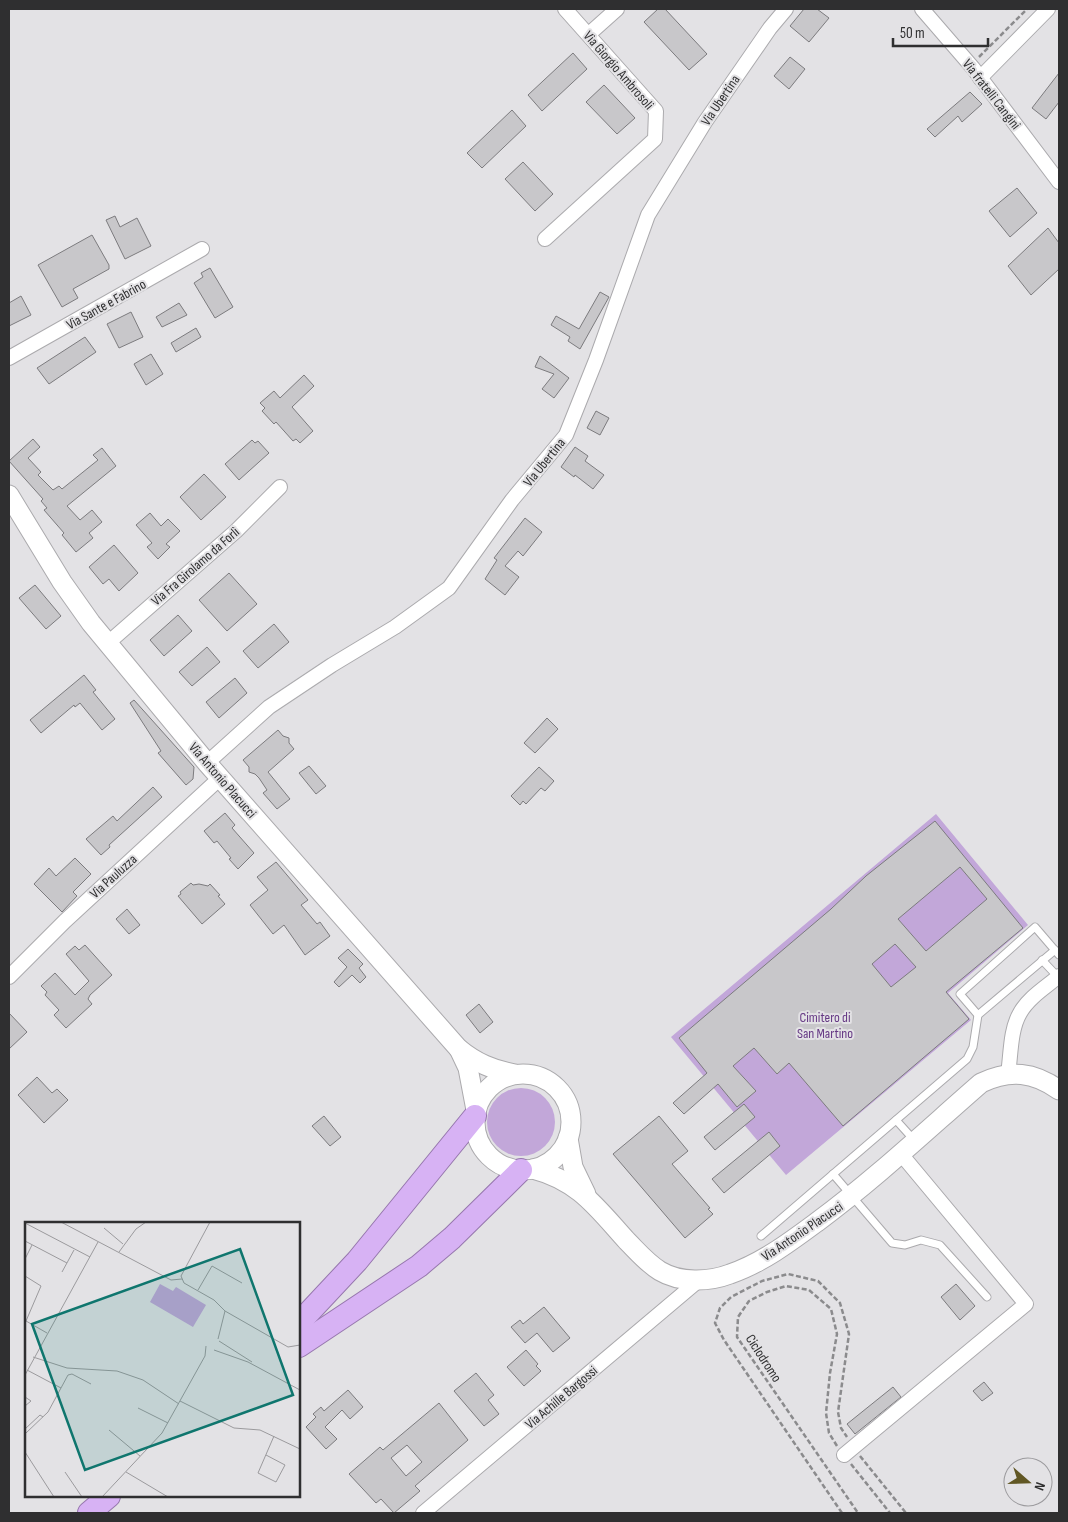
<svg xmlns="http://www.w3.org/2000/svg" width="1068" height="1522" viewBox="0 0 1068 1522" font-family="'Sofia Sans Condensed',sans-serif">
  <style>
    .green { fill: #c2a7d9 }
    .building { fill: #c8c7ca; stroke: #7c7b7e; fill-rule: evenodd }
    .lines { fill: none; stroke-linecap: round; stroke-linejoin: round }
    .service-casing { stroke: #abaaad; stroke-width: 9 }
    .minor-casing { stroke: #abaaad; stroke-width: 16 }
    .secondary-casing { stroke: #abaaad; stroke-width: 21 }
    .trunk-casing { stroke: #9677ad; stroke-width: 24 }
    .path { stroke: #8b8b8d; stroke-width: 2.5; stroke-dasharray: 5 2.5; stroke-linecap: butt }
    .service { stroke: #fff; stroke-width: 7 }
    .minor { stroke: #fff; stroke-width: 14 }
    .secondary { stroke: #fff; stroke-width: 19 }
    .trunk { stroke: #d7b2f4; stroke-width: 22 }
    .labels { text-anchor: middle; stroke-width: 4; stroke-linejoin: round; paint-order: stroke }
    .street-label { font-size: 14px; fill: #2f2f30; stroke: #e3e2e5 }
    .park-label { font-size: 14px; fill: #653884; stroke: #e3e2e5 }
    .inset-road { fill: none; stroke: #9b9a9d; stroke-width: 1 }
    .view { fill: #0f766e; fill-opacity: 0.15; stroke: #0f766e; stroke-width: 2.5 }
    .inset-edge { fill: none; stroke: #2f2f30; stroke-width: 2.5 }
  </style>
  <rect width="100%" height="100%" fill="#e3e2e5"/>
  <!-- green -->
  <g class="green">
    <path d="M 936,814 L 1028,925 L 948,993 L 971,1020 L 786,1175 L 671,1037 Z"/>
    <circle cx="521" cy="1122" r="34"/>
  </g>
  <!-- building -->
  <g class="building">
    <path d="M 658,9 L 665,9 L 707,54 L 689,70 L 644,22 Z"/>
    <path d="M 804,9 L 817,9 L 829,18 L 809,42 L 790,26 Z"/>
    <path d="M 573,53 L 587,69 L 542,111 L 528,95 Z"/>
    <path d="M 790,57 L 805,69 L 789,89 L 774,76 Z"/>
    <path d="M 1059,73 L 1059,102 L 1046,119 L 1032,108 Z"/>
    <path d="M 604,85 L 635,118 L 617,134 L 586,102 Z"/>
    <path d="M 970,92 L 982,104 L 962,122 L 958,116 L 935,137 L 927,129 Z"/>
    <path d="M 512,110 L 526,126 L 482,168 L 467,153 Z"/>
    <path d="M 523,162 L 553,194 L 535,211 L 505,179 Z"/>
    <path d="M 1017,188 L 1037,213 L 1010,237 L 989,211 Z"/>
    <path d="M 115,216 L 120,227 L 137,218 L 151,246 L 125,259 L 106,220 Z"/>
    <path d="M 1048,228 L 1059,243 L 1059,269 L 1031,295 L 1008,266 Z"/>
    <path d="M 92,235 L 109,265 L 109,269 L 73,289 L 78,298 L 62,307 L 38,265 Z"/>
    <path d="M 210,268 L 233,307 L 215,318 L 194,283 L 203,277 L 201,273 Z"/>
    <path d="M 600,292 L 609,297 L 580,349 L 568,341 L 570,337 L 551,325 L 556,316 L 579,329 Z"/>
    <path d="M 21,296 L 31,315 L 9,326 L 9,303 Z"/>
    <path d="M 179,303 L 187,315 L 162,327 L 156,317 Z"/>
    <path d="M 131,312 L 143,337 L 119,348 L 107,324 Z"/>
    <path d="M 196,328 L 201,337 L 176,352 L 171,343 Z"/>
    <path d="M 85,337 L 96,352 L 49,384 L 37,368 Z"/>
    <path d="M 151,354 L 163,374 L 146,385 L 134,364 Z"/>
    <path d="M 540,356 L 569,378 L 554,398 L 542,389 L 554,374 L 535,367 Z"/>
    <path d="M 304,375 L 314,386 L 292,407 L 313,431 L 300,443 L 296,439 L 293,441 L 276,422 L 274,424 L 262,411 L 265,408 L 260,403 L 274,391 L 280,398 Z"/>
    <path d="M 596,411 L 609,418 L 600,435 L 587,428 Z"/>
    <path d="M 33,439 L 40,447 L 28,458 L 41,472 L 38,475 L 53,490 L 59,486 L 62,489 L 98,460 L 93,455 L 102,448 L 116,466 L 67,506 L 80,520 L 92,510 L 102,522 L 89,533 L 93,538 L 76,552 L 62,535 L 64,533 L 44,510 L 47,508 L 41,501 L 43,499 L 9,461 Z"/>
    <path d="M 252,440 L 255,443 L 258,441 L 269,453 L 239,480 L 225,464 Z"/>
    <path d="M 575,447 L 588,456 L 585,461 L 604,475 L 593,489 L 575,475 L 574,477 L 561,467 Z"/>
    <path d="M 204,474 L 226,497 L 201,520 L 180,497 Z"/>
    <path d="M 150,513 L 161,526 L 168,519 L 180,531 L 166,544 L 170,547 L 158,559 L 147,547 L 152,543 L 136,525 Z"/>
    <path d="M 525,518 L 542,532 L 523,556 L 518,551 L 505,566 L 519,577 L 505,595 L 485,579 L 497,560 L 494,558 Z"/>
    <path d="M 114,545 L 138,573 L 119,591 L 109,579 L 103,584 L 89,567 Z"/>
    <path d="M 229,573 L 257,604 L 227,631 L 199,600 Z"/>
    <path d="M 35,585 L 61,616 L 46,629 L 19,598 Z"/>
    <path d="M 178,615 L 192,631 L 164,656 L 150,640 Z"/>
    <path d="M 274,624 L 289,642 L 258,668 L 243,651 Z"/>
    <path d="M 207,647 L 220,662 L 192,686 L 179,672 Z"/>
    <path d="M 84,675 L 96,690 L 93,692 L 115,719 L 102,730 L 80,703 L 75,707 L 74,705 L 41,733 L 30,720 Z"/>
    <path d="M 235,678 L 247,693 L 219,718 L 206,702 Z"/>
    <path d="M 134,700 L 194,767 L 193,779 L 186,785 L 158,753 L 161,751 L 130,703 Z"/>
    <path d="M 547,718 L 558,729 L 535,753 L 524,743 Z"/>
    <path d="M 278,730 L 283,736 L 289,738 L 289,743 L 294,749 L 268,772 L 290,799 L 277,809 L 263,793 L 267,790 L 259,778 L 255,774 L 249,772 L 249,767 L 243,760 Z"/>
    <path d="M 309,766 L 326,786 L 316,794 L 299,773 Z"/>
    <path d="M 539,767 L 554,781 L 545,791 L 541,788 L 526,804 L 523,801 L 520,805 L 511,796 Z"/>
    <path d="M 153,787 L 162,797 L 109,845 L 110,847 L 101,855 L 86,839 L 113,816 L 117,821 Z"/>
    <path d="M 225,813 L 235,825 L 232,828 L 254,853 L 238,869 L 229,859 L 231,858 L 217,841 L 214,843 L 204,831 Z"/>
    <path d="M 935,821 L 1023,928 L 946,992 L 969,1019 L 843,1126 L 789,1063 L 777,1074 L 754,1048 L 733,1066 L 756,1091 L 737,1107 L 718,1084 L 684,1114 L 673,1103 L 707,1073 L 679,1038 L 831,909 L 866,876 ZM 960,867 L 987,899 L 926,951 L 898,919 ZM 895,944 L 916,967 L 891,987 L 872,964 Z"/>
    <path d="M 75,858 L 91,874 L 73,892 L 77,896 L 62,912 L 34,884 L 49,868 L 56,876 Z"/>
    <path d="M 276,862 L 308,900 L 301,905 L 317,924 L 320,922 L 330,936 L 305,955 L 284,925 L 273,934 L 250,905 L 268,890 L 257,877 Z"/>
    <path d="M 191,883 L 193,885 L 199,884 L 208,886 L 210,884 L 220,895 L 218,896 L 225,904 L 202,924 L 178,896 L 181,894 L 180,892 Z"/>
    <path d="M 127,909 L 140,925 L 129,934 L 116,919 Z"/>
    <path d="M 85,945 L 112,975 L 90,995 L 88,999 L 92,1004 L 66,1028 L 54,1015 L 59,1010 L 45,995 L 47,992 L 41,986 L 55,973 L 75,995 L 89,981 L 66,954 L 75,946 L 79,950 Z"/>
    <path d="M 348,949 L 363,964 L 359,968 L 366,977 L 360,983 L 352,975 L 339,987 L 334,982 L 347,967 L 338,958 Z"/>
    <path d="M 479,1004 L 493,1022 L 480,1033 L 466,1015 Z"/>
    <path d="M 9,1013 L 27,1032 L 9,1049 Z"/>
    <path d="M 37,1077 L 52,1093 L 57,1089 L 68,1100 L 44,1123 L 18,1095 Z"/>
    <path d="M 744,1104 L 755,1117 L 715,1150 L 704,1137 Z"/>
    <path d="M 324,1116 L 341,1137 L 330,1146 L 312,1126 Z"/>
    <path d="M 659,1116 L 688,1151 L 672,1164 L 710,1208 L 708,1209 L 713,1214 L 685,1238 L 613,1154 Z"/>
    <path d="M 769,1132 L 780,1146 L 724,1193 L 712,1179 Z"/>
    <path d="M 956,1284 L 975,1306 L 960,1320 L 941,1297 Z"/>
    <path d="M 544,1307 L 570,1338 L 553,1352 L 537,1333 L 525,1343 L 511,1327 L 520,1320 L 523,1324 Z"/>
    <path d="M 526,1350 L 538,1364 L 536,1366 L 541,1371 L 524,1386 L 507,1367 Z"/>
    <path d="M 476,1373 L 494,1395 L 488,1400 L 499,1414 L 484,1426 L 454,1391 Z"/>
    <path d="M 984,1382 L 993,1393 L 982,1401 L 973,1391 Z"/>
    <path d="M 893,1387 L 901,1397 L 855,1434 L 847,1424 Z"/>
    <path d="M 348,1390 L 363,1407 L 350,1419 L 342,1410 L 325,1427 L 337,1439 L 326,1449 L 306,1427 L 316,1417 L 313,1414 L 321,1407 L 324,1411 Z"/>
    <path d="M 439,1403 L 468,1440 L 415,1486 L 420,1491 L 394,1513 L 381,1499 L 376,1503 L 349,1474 L 380,1447 L 383,1450 ZM 407,1445 L 422,1462 L 406,1476 L 391,1458 Z"/>
  </g>
  <g class="lines">
    <!-- service casing -->
    <g class="service-casing">
      <g id="service">
        <path d="M 1042,960 L 1058,977"/>
        <path d="M 978,1015 L 960,994 L 1035,927 L 1059,955"/>
        <path d="M 896,1120 L 914,1140"/>
        <path d="M 833,1174 L 892,1243 L 905,1245 L 921,1240 L 940,1245 L 987,1297"/>
        <path d="M 761,1236 L 967,1059 L 973,1047 L 978,1015 L 1055,950"/>
      </g>
    </g>
    <!-- minor casing -->
    <g class="minor-casing">
      <g id="minor">
        <path d="M 922,9 L 973,68 L 1059,182"/>
        <path d="M 589,34 L 617,9"/>
        <path d="M 980,78 L 1048,9"/>
        <path d="M 545,239 L 655,139 L 656,111 L 565,9"/>
        <path d="M 9,358 L 202,249"/>
        <path d="M 108,643 L 236,531 L 280,487"/>
        <path d="M 207,763 L 269,707 L 332,665 L 395,627 L 449,588 L 512,500 L 566,435 L 596,360 L 648,215 L 705,122 L 770,28 L 786,9"/>
        <path d="M 9,977 L 65,921 L 220,778"/>
        <path d="M 1008,1074 C 1011,1055 1010,1030 1020,1013 C 1028,998 1046,987 1059,976"/>
        <path d="M 844,1455 L 1026,1304 L 901,1154"/>
        <path d="M 423,1513 L 698,1281"/>
      </g>
    </g>
    <!-- secondary casing -->
    <g class="secondary-casing">
      <g id="secondary">
        <path d="M 9,495 L 62,582 L 91,623 L 207,763 L 458,1048 C 476,1063 493,1070 515,1074"/>
        <path d="M 459,1049 L 468,1068 L 476,1110"/>
        <circle cx="523" cy="1122" r="48"/>
        <path d="M 568,1138 L 573,1167 L 586,1194"/>
        <path d="M 533,1169 C 579,1181 597,1208 627,1241 C 638,1252 647,1263 660,1271 C 680,1283 709,1282 730,1274 C 762,1263 790,1242 817,1222 C 875,1179 927,1130 981,1083 C 1010,1069 1034,1072 1059,1090"/>
      </g>
    </g>
    <!-- trunk casing -->
    <g class="trunk-casing">
      <g id="trunk">
        <path d="M 299,1323 L 357,1261 L 475,1116"/>
        <path d="M 299,1346 L 419,1266 L 452,1238 L 521,1170"/>
        <path d="M 89,1513 L 109,1496"/>
      </g>
    </g>
    <!-- path -->
    <g class="path">
      <path d="M 979,57 L 1027,9"/>
      <path d="M 837,1446 L 829,1433 L 826,1413 L 830,1373 L 837,1334 L 831,1309 L 809,1290 L 786,1286 L 767,1292 L 749,1301 L 738,1317 L 737,1337 L 858,1513"/>
      <path d="M 860,1456 L 906,1513"/>
      <path d="M 851,1464 L 890,1513"/>
      <path d="M 842,1513 L 724,1340 L 715,1323 L 720,1308 L 731,1297 L 762,1281 L 788,1274 L 818,1281 L 840,1303 L 849,1334 L 838,1412 L 841,1428 L 847,1437"/>
    </g>
    <!-- service -->
    <use href="#service" class="service"/>
    <!-- minor -->
    <use href="#minor" class="minor"/>
    <!-- secondary -->
    <use href="#secondary" class="secondary"/>
    <!-- trunk -->
    <use href="#trunk" class="trunk"/>
  </g>
  <g class="labels">
    <!-- street labels -->
    <g class="street-label">
      <text transform="translate(619 70) rotate(49)" y="5">Via Giorgio Ambrosoli</text>
      <text transform="translate(992 94) rotate(52)" y="5">Via fratelli Cangini</text>
      <text transform="translate(720 100) rotate(-56)" y="5">Via Ubertina</text>
      <text transform="translate(106 304) rotate(-29)" y="5">Via Sante e Fabrino</text>
      <text transform="translate(544 462) rotate(-51)" y="5">Via Ubertina</text>
      <text transform="translate(195 566) rotate(-41)" y="5">Via Fra Girolamo da Forlì</text>
      <text transform="translate(223 780) rotate(49)" y="5">Via Antonio Placucci</text>
      <text transform="translate(113 876) rotate(-42)" y="5">Via Pauluzza</text>
      <text transform="translate(802 1231) rotate(-34)" y="5">Via Antonio Placucci</text>
      <text transform="translate(764 1358) rotate(57)" y="5">Ciclodromo</text>
      <text transform="translate(561 1397) rotate(-40)" y="5">Via Achille Bargossi</text>
    </g>
    <!-- park labels -->
    <g class="park-label">
      <text x="825" y="1022">Cimitero di<tspan x="825" dy="16">San Martino</tspan></text>
    </g>
  </g>
  <!-- overview -->
  <g transform="translate(25 1222)">
    <rect width="275" height="275" fill="#e3e2e5"/>
    <path d="M 135,62 L 148,69 L 151,65 L 181,83 L 168,105 L 125,80 Z" fill="#c2a7d9"/>
    <path class="inset-road" d="M 36,0 L 146,58 L 157,57M 185,0 L 156,54 L 159,61 L 189,78 L 200,89 L 193,117M 0,1 L 65,35M 79,6 L 98,22M 0,19 L 42,41M 94,30 L 111,7 L 121,0M 0,37 L 7,23M 37,50 L 49,28M 0,54 L 16,64 L 1,99 L 22,111M 173,68 L 187,44 L 217,61M 200,89 L 263,125 L 275,123M 194,119 L 227,140M 189,128 L 223,140 L 275,168M 8,135 L 42,146 L 92,149 L 118,158 L 154,182M 2,148 L 36,166M 0,153 L 73,20M 0,175 L 6,179 L 0,184M 155,179 L 209,206 L 235,208 L 275,227M 113,186 L 143,201M 0,207 L 15,193 L 18,195M 0,208 L 1,211 L 23,190 L 43,153 L 47,152 L 66,162M 84,208 L 115,234M 0,230 L 29,275M 241,233 L 260,243 L 251,260 L 233,251 L 249,214M 40,250 L 57,275M 101,250 L 143,275M 77,275 L 137,211 L 180,134 L 181,124"/>
    <path class="view" d="M 215,27 L 268,173 L 60,248 L 7,102 Z"/>
    <rect width="275" height="275" class="inset-edge"/>
  </g>
  <!-- border -->
  <rect width="1068" height="1522" fill="none" stroke="#2f2f30" stroke-width="20"/>
  <!-- north arrow -->
  <g transform="translate(1028 1482) rotate(110)"><circle r="24" fill="#e3e2e5" stroke="#9b9a9d"/>
  <path d="M0-4L9 19L0 12L-9 19Z" fill="#615724"/>
  <text y="-8" font-size="14" font-weight="bold" text-anchor="middle" fill="#2f2f30">N</text>
  </g>
  <!-- scale -->
  <path d="M893 38v8h95v-8" fill="none" stroke="#2f2f30" stroke-width="2.5"/>
  <text x="900" y="38" font-size="15" fill="#2f2f30" stroke="#e3e2e5" stroke-width="4" paint-order="stroke">50 m</text>
</svg>
